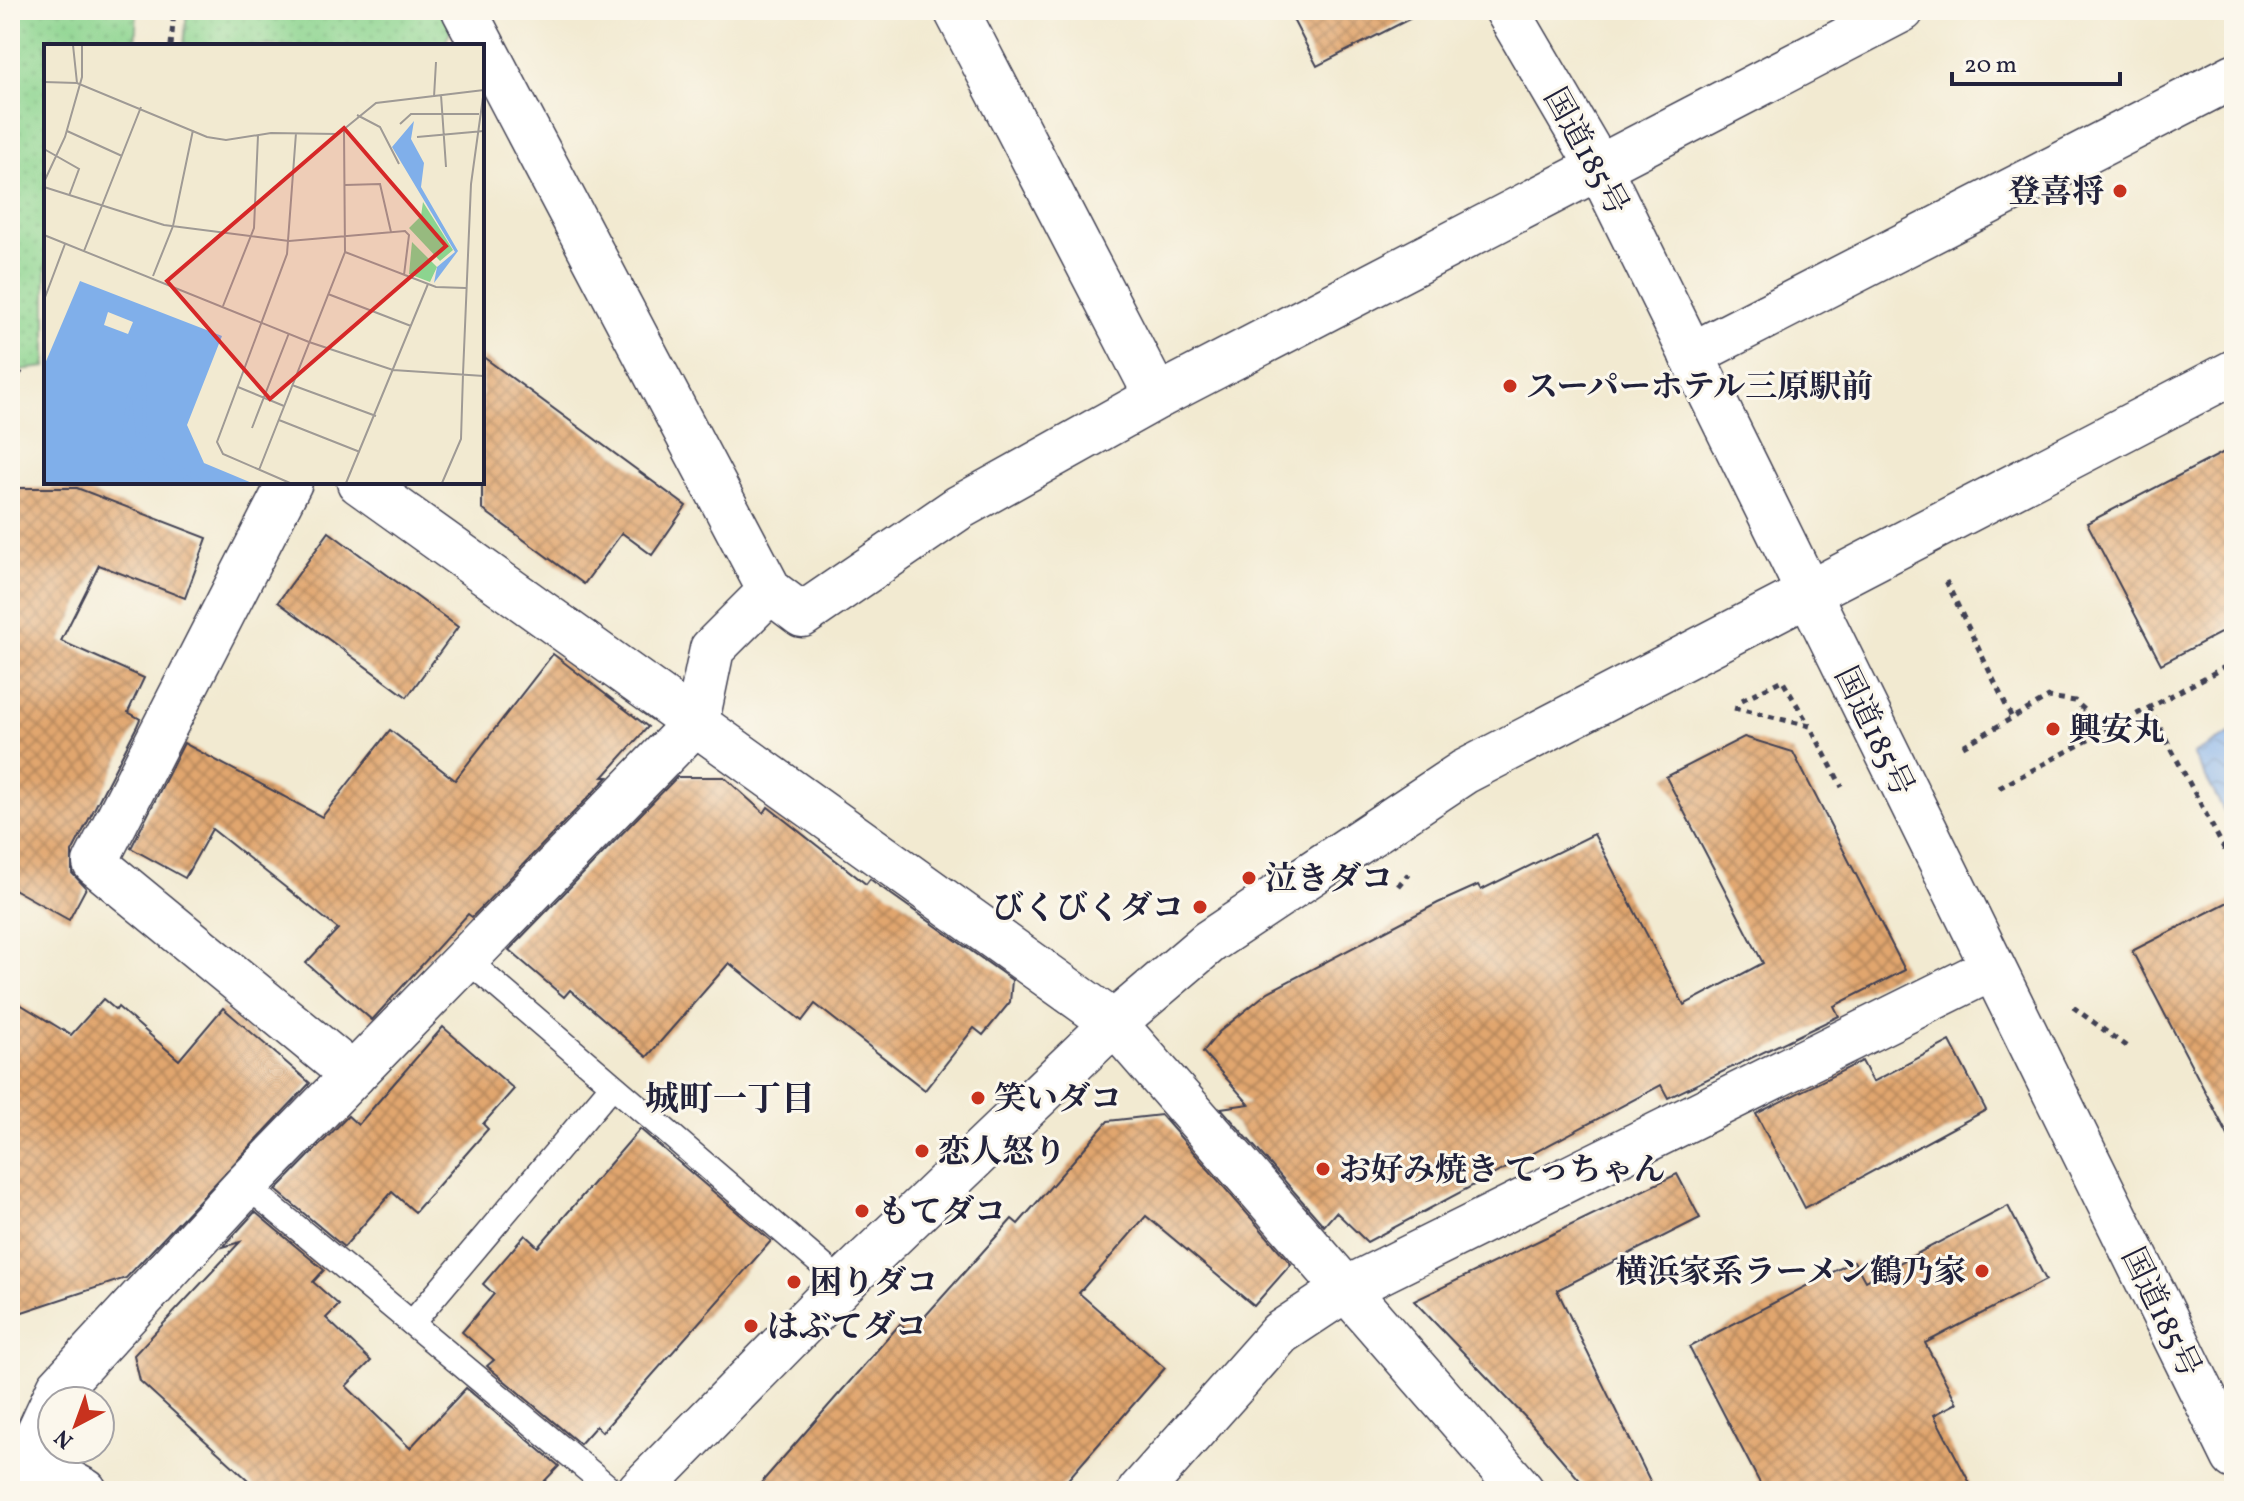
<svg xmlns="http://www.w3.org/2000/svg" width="2244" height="1501" viewBox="0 0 2244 1501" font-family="Vollkorn,'Noto Serif JP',serif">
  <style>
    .park { fill: url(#park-dots); stroke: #577b65; stroke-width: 2 }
    .water { fill: url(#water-waves); stroke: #516892; stroke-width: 2 }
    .building { fill: url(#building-cross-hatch) }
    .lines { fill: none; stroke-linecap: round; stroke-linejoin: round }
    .lane-casing { stroke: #414052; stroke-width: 27 }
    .street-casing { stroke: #414052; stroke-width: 47 }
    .secondary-casing { stroke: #414052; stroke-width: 47 }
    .highway-casing { stroke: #414052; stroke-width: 47 }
    .path { stroke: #414052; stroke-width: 5; stroke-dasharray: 6 6; stroke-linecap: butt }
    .lane { stroke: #fff; stroke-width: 24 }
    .street { stroke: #fff; stroke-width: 44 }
    .secondary { stroke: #fff; stroke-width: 44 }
    .highway { stroke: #fff; stroke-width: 44 }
    .poi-dot { fill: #c8321e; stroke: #fbf7ec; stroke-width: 3 }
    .labels { text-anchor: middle; stroke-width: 6; stroke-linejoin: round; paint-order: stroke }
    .street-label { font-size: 32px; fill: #22223b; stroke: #fbf7ec }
    .poi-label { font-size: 32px; font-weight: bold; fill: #22223b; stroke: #fbf7ec; text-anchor: start }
    .neighbourhood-label { font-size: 34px; font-weight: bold; fill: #22223b; stroke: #fbf7ec }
    .inset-river { fill: none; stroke: #80afea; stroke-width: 4 }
    .inset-road { fill: none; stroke: #9f9a95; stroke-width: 2 }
    .view { fill: #d62828; fill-opacity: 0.15; stroke: #d62828; stroke-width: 4 }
    .inset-edge { fill: none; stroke: #22223b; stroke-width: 4 }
  </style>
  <defs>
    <pattern id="park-dots" width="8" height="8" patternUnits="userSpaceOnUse" patternTransform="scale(2)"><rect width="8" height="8" fill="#8cd48f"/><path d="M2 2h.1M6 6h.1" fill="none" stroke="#78b67c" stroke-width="1.8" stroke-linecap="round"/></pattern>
    <pattern id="water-waves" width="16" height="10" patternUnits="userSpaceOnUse" patternTransform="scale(2)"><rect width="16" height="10" fill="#80afea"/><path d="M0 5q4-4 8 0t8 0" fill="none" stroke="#688ebf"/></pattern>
    <pattern id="building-cross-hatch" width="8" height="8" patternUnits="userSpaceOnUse" patternTransform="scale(2)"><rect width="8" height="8" fill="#e1a66e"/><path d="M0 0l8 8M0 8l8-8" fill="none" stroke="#b6875c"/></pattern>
  </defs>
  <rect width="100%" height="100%" fill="#fbf7ec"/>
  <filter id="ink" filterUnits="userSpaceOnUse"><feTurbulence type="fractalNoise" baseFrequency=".0125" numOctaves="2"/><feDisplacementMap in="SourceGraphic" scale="16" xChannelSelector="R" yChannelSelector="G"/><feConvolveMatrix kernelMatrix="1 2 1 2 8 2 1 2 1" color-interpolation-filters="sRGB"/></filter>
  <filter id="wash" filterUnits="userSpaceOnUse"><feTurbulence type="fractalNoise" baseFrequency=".006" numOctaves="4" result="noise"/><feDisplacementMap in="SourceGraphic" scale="32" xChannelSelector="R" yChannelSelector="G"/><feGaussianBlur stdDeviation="1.8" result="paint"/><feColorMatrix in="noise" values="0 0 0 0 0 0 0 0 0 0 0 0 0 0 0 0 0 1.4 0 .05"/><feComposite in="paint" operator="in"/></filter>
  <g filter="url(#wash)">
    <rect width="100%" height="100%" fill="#f2ead1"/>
    <!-- park -->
    <g class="park">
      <path d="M 10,10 L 137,10 L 135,46 L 46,46 L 46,367 L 10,371 Z"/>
      <path d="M 187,10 L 444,10 L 450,31 L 444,46 L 184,46 Z"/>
    </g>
    <!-- water -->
    <path class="water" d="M 2234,732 L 2234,829 L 2193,754 Z"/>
    <g id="blocks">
      <!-- building -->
      <g class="building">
        <path d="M 1288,10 L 1427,10 L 1317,66 Z"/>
        <path d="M 482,356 L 686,506 L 652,555 L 622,533 L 584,584 L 482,509 Z"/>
        <path d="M 2234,447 L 2234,626 L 2161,664 L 2087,523 Z"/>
        <path d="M 10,488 L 77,488 L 207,538 L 185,598 L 99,565 L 61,641 L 144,678 L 128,712 L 140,719 L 137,726 L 72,852 L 72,873 L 86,888 L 69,920 L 10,887 Z"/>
        <path d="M 329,532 L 458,627 L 407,697 L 278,602 Z"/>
        <path d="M 553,654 L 648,727 L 603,777 L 608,777 L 472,917 L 468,914 L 372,1020 L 306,963 L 338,929 L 212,829 L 185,878 L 131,848 L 184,743 L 322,817 L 390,730 L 455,780 Z"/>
        <path d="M 1744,737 L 1793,752 L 1905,970 L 1834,1006 L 1839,1016 L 1668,1098 L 1661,1085 L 1367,1242 L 1336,1212 L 1324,1226 L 1221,1108 L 1249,1104 L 1203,1052 L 1219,1032 L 1268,992 L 1438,903 L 1478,885 L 1481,890 L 1594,834 L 1684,1005 L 1763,963 L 1666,777 Z"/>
        <path d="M 677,777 L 724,777 L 764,813 L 768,807 L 866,884 L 870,879 L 878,885 L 1012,980 L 1010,1002 L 983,1035 L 974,1028 L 925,1090 L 815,1004 L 802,1021 L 729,963 L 647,1057 L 570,990 L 564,997 L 509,950 Z"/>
        <path d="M 2234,899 L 2234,1147 L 2132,951 Z"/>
        <path d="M 10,998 L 71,1035 L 103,999 L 116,1010 L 118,1007 L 179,1060 L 223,1008 L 310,1083 L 126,1278 L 10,1316 Z"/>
        <path d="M 443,1027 L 514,1089 L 483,1124 L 488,1129 L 415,1212 L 392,1192 L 344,1247 L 276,1190 L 348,1116 L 358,1125 Z"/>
        <path d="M 1950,1041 L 1986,1110 L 1805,1208 L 1756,1114 L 1862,1061 L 1873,1082 Z"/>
        <path d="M 1161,1115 L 1291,1264 L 1254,1306 L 1146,1216 L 1079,1293 L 1165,1368 L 1058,1491 L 754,1491 L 900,1324 L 910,1333 L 1012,1219 L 1018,1224 L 1108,1121 Z"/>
        <path d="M 640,1129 L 771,1241 L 602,1432 L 596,1426 L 580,1444 L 487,1366 L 494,1360 L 462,1332 L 494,1294 L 483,1284 L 525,1235 L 538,1247 Z"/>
        <path d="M 1677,1174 L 1700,1218 L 1557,1290 L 1655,1491 L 1589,1491 L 1528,1420 L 1414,1301 Z"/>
        <path d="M 2008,1206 L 2046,1280 L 1925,1343 L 1957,1403 L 1934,1415 L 1974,1491 L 1764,1491 L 1689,1347 L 1854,1261 L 1865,1281 Z"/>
        <path d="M 255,1212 L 324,1270 L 313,1282 L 339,1305 L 326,1318 L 371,1361 L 346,1386 L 410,1448 L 466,1388 L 559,1466 L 535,1491 L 260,1491 L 140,1381 L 134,1355 L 240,1242 L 223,1247 Z"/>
      </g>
    </g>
  </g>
  <g filter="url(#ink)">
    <use href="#blocks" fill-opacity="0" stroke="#414052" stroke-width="2"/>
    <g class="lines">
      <!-- lane casing -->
      <g class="lane-casing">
        <g id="lane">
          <path d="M 466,959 L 843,1283"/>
          <path d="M 246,1185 L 613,1491"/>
          <path d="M 412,1323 L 612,1086"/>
        </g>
      </g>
      <!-- street casing -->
      <g class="street-casing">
        <g id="street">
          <path d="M 956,10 L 1157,397"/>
          <path d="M 1691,355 L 2234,76"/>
          <path d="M 290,482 L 95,863 L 353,1075"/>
          <path d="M 359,482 L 1114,1023 L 1522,1491"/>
          <path d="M 770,591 L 802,615 L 960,507 L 1157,397 L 1902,10"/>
          <path d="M 53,1401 L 59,1388 L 246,1185 L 697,721 L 712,649 L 770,591 L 464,10"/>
          <path d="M 21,1470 L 52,1403"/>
          <path d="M 639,1491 L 843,1283 L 1114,1023 L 1209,942 L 1464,772 L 2234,372"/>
          <path d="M 1140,1491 L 1280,1333 L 1348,1288 L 1991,969"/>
        </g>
      </g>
      <!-- secondary casing -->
      <g class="secondary-casing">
        <path id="secondary" d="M 10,1471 L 52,1473 L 85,1491"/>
      </g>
      <!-- highway casing -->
      <g class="highway-casing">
        <path id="highway" d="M 1507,10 L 1600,169 L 2234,1457"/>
      </g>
      <!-- path -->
      <g class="path">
        <path d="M 171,46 L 174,10"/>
        <path d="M 10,385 L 23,369"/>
        <path d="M 1946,581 L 2012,718"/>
        <path d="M 1742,700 L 1782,680 L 1809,725"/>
        <path d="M 2149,707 L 2234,867"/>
        <path d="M 1734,708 L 1810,726 L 1842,787"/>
        <path d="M 1963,746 L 2049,697 L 2075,701 L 2106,730"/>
        <path d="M 1999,788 L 2234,662"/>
        <path d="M 1398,886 L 1408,874"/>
        <path d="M 2073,1007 L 2127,1047"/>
      </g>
      <!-- lane -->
      <use href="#lane" class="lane"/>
      <!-- street -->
      <use href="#street" class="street"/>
      <!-- secondary -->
      <use href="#secondary" class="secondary"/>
      <!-- highway -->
      <use href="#highway" class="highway"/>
    </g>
  </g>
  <!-- markers -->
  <g class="poi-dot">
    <circle cx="2120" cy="191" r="8"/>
    <circle cx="1510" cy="386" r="8"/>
    <circle cx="2053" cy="729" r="8"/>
    <circle cx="1249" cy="878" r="8"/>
    <circle cx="1200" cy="907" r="8"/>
    <circle cx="978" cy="1098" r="8"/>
    <circle cx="922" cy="1151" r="8"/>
    <circle cx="1323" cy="1169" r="8"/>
    <circle cx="862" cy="1211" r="8"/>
    <circle cx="1982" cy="1271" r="8"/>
    <circle cx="794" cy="1282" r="8"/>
    <circle cx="751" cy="1326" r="8"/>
  </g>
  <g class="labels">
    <!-- street labels -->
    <g class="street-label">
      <text transform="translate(1587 151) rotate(61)" y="11">国道185号</text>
      <text transform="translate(1875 731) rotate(64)" y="11">国道185号</text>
      <text transform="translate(2162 1312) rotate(64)" y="11">国道185号</text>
    </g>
    <!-- poi labels -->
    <g class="poi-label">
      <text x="2104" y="202" text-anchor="end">登喜将</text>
      <text x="1526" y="397">スーパーホテル三原駅前</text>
      <text x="2069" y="740">興安丸</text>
      <text x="1265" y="889">泣きダコ</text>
      <text x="1184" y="918" text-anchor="end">びくびくダコ</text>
      <text x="994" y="1109">笑いダコ</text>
      <text x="938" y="1162">恋人怒り</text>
      <text x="1339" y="1180">お好み焼き てっちゃん</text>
      <text x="878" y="1222">もてダコ</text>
      <text x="1966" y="1282" text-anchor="end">横浜家系ラーメン鶴乃家</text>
      <text x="810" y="1293">困りダコ</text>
      <text x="767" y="1337">はぶてダコ</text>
    </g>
    <!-- neighbourhood labels -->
    <g class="neighbourhood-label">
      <text x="730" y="1110">城町一丁目</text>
    </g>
  </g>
  <!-- overview -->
  <g transform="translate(44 44)">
    <rect width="440" height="440" fill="#f2ead1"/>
    <path d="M 379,158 L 409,206 L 396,217 L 365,184 L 377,172 ZM 368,198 L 393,223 L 386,238 L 365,230 Z" fill="#8cd48f"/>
    <path d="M 370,77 L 367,95 L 380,119 L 377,143 L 414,207 L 390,239 L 393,223 L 411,208 L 348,103 ZM 36,237 L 178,292 L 143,381 L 160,419 L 208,439 L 0,439 L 0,322 Z" fill="#80afea"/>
    <path d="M 64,268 L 89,278 L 84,290 L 60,281 Z" fill="#f2ead1"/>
    <path class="inset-river" d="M 101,328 L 90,355 L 94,391 L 105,407 L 150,439M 98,332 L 85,353 L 80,391 L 94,423 L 115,439M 100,333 L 101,390 L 125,417 L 160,439"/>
    <path class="inset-road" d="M 29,1 L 33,39M 0,38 L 33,39 L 163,93 L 182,96 L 227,89 L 294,90 L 332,59 L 440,46M 397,51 L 402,123M 390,53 L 392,18M 313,71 L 336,83 L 355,120M 356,80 L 367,70 L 435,70M 23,87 L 78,112M 300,87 L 301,208 L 392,243 L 422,244M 373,93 L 440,87M 0,105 L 35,125 L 25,152M 0,138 L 21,93 L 38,33 L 38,1M 301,141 L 336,140 L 347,188M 0,143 L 120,181 L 245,197 L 361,187 L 365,191 L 360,231M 0,191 L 265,298 L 349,326 L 440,332M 40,207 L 97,63M 109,232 L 129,182 L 149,86M 284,250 L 367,282M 0,256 L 21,200M 179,262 L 210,184 L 214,91M 419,330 L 427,140 L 440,46M 248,341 L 332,372M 194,343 L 240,362M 235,376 L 316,408M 208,384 L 245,289M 215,426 L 301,208M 246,439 L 179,410 L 173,398 L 243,210 L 252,89M 302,439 L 384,240M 398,439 L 417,395 L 419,330"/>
    <path class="view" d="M 300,84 L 402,202 L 226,355 L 123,237 Z"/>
    <rect width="440" height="440" class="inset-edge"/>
  </g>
  <!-- margin -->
  <rect width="2244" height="1501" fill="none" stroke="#fbf7ec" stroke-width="40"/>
  <!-- north arrow -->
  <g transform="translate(76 1425) rotate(221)"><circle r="38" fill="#fbf7ec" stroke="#a4a2a5" stroke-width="2"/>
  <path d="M0-6L14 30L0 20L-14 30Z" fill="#c8321e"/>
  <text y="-12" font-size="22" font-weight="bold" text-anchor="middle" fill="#22223b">N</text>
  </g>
  <!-- scale -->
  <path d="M1952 72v12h168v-12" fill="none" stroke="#22223b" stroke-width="4"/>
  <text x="1964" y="72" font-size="24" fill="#22223b" stroke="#fbf7ec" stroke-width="6" paint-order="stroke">20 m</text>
</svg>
